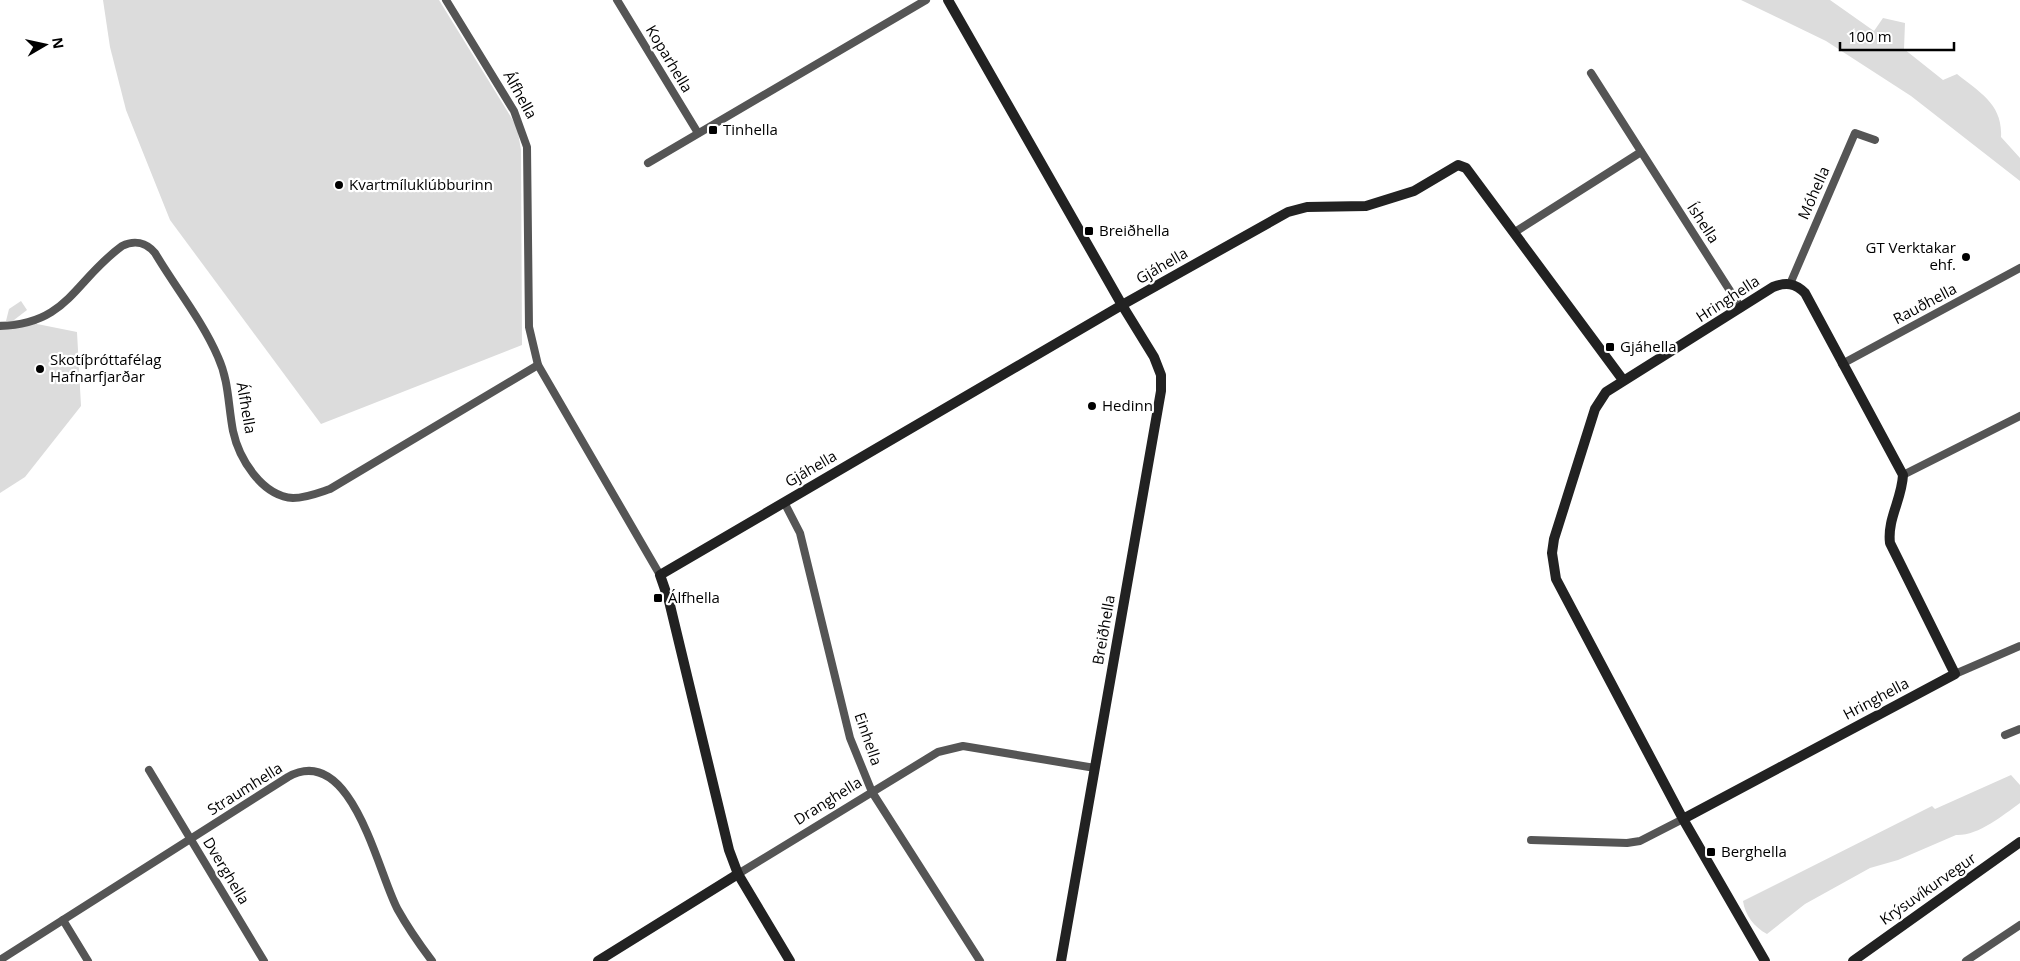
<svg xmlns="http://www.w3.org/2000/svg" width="2020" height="961" viewBox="0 0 2020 961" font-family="'Open Sans',sans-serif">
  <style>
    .green { fill: #dcdcdc }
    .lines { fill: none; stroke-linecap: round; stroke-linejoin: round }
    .street { stroke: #555; stroke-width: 8 }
    .secondary { stroke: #222; stroke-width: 10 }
    .poi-dot { fill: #000; stroke: #fff; stroke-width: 2 }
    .labels { text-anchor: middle; stroke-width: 4.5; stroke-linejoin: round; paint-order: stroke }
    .street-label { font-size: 15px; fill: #000; stroke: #fff }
    .poi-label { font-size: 15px; fill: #000; stroke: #fff; text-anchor: start }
  </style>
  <rect width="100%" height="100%" fill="#fff"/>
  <!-- green -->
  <g class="green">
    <path d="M 103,0 L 439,0 L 517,127 L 521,150 L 522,345 L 321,424 L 170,220 L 126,110 L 110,47 Z"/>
    <path d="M 1741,0 L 1830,0 L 1874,31 L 1883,18 L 1905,23 L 1904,49 L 1943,80 L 1957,74 C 1979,92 2003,104 2001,137 L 2020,158 L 2020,181 L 1911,96 L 1826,41 Z"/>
    <path d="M 21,301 L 27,310 L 14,320 L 36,321 L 37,324 L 77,332 L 81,406 L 25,477 L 0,493 L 0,321 L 6,321 L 9,309 Z"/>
    <path d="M 2011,775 L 2020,785 L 2020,803 C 2002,816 1978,836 1956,835 L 1898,860 L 1870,868 L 1805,904 L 1767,934 C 1754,927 1745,915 1743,901 L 1932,806 L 1935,809 Z"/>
  </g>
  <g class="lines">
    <!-- street -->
    <g class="street">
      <path d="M 446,0 L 514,111 L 527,147 L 529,327 L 538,365 L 660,575"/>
      <path d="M 617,0 L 698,133"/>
      <path d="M 1591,73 L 1741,308"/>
      <path d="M 648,163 L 926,0"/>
      <path d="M 1515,232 L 1641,152"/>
      <path d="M 1790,284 L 1855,133 L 1875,140"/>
      <path d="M 0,326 C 68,324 74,281 122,246 C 134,240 146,242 155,253 C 175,287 202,320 218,357 C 229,381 228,405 233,431 C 239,459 262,496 293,498 C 306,498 318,493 330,489 L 538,365"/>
      <path d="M 1842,364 L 2020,268"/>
      <path d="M 1903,475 L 2020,416"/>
      <path d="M 784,502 L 800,533 L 850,738 L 872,792 L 980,961"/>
      <path d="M 1955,674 L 2020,646"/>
      <path d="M 2005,735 L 2020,729"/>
      <path d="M 149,770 L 264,961"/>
      <path d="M 1531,840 L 1627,843 L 1640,841 L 1683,819"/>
      <path d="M 738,874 L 938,752 L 963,746 L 1095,768"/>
      <path d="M 63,920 L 88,961"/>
      <path d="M 0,960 L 288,777 C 352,741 378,874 398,910 C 408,928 420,945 432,961"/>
      <path d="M 1966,961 L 2020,925"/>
    </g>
    <!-- secondary -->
    <g class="secondary">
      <path d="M 948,0 L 1122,305 L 1154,357 L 1161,375 L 1161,391 L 1061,961"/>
      <path d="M 1683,819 L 1955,674 L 1890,543 C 1887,519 1902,499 1903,475 L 1805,293 C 1795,283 1786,282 1773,287 L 1606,392 L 1595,409 L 1554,539 L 1552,553 L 1556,579 L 1683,819 L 1765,961"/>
      <path d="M 598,961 L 738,874"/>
      <path d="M 790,961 L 738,874 L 729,850 L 669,601 L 660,575 L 1122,305 L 1288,212 L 1307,207 L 1366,206 L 1414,191 L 1458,165 L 1466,168 L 1623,380"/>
      <path d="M 1853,961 L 2020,842"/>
    </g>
  </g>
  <!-- markers -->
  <g class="poi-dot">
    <rect x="708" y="125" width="10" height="10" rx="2.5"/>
    <circle cx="339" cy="185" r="5"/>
    <rect x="1084" y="226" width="10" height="10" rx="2.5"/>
    <circle cx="1966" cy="257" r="5"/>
    <rect x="1605" y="342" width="10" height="10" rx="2.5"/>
    <circle cx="40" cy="369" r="5"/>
    <circle cx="1092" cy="406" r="5"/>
    <rect x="653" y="593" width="10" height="10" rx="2.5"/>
    <rect x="1706" y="847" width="10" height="10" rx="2.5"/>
  </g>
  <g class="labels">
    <!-- street labels -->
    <g class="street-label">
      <text transform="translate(669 59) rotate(59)" y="5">Koparhella</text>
      <text transform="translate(520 95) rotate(61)" y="5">Álfhella</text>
      <text transform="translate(1814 193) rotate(-66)" y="5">Móhella</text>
      <text transform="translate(1703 223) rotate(57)" y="5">Íshella</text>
      <text transform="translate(1162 266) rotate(-30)" y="5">Gjáhella</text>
      <text transform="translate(1728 299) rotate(-33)" y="5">Hringhella</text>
      <text transform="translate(1925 304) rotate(-28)" y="5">Rauðhella</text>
      <text transform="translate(246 408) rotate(80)" y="5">Álfhella</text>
      <text transform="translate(811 469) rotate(-30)" y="5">Gjáhella</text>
      <text transform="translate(1104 630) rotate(-80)" y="5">Breiðhella</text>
      <text transform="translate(1876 699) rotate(-28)" y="5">Hringhella</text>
      <text transform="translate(868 739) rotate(71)" y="5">Einhella</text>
      <text transform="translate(245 789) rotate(-32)" y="5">Straumhella</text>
      <text transform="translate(828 801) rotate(-32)" y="5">Dranghella</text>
      <text transform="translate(226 871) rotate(59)" y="5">Dverghella</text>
      <text transform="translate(1928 889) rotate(-35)" y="5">Krýsuvíkurvegur</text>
    </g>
    <!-- poi labels -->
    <g class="poi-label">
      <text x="723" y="135">Tinhella</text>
      <text x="349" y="190">Kvartmíluklúbburinn</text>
      <text x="1099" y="236">Breiðhella</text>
      <text x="1956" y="253" text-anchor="end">GT Verktakar<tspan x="1956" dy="17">ehf.</tspan></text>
      <text x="1620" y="352">Gjáhella</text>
      <text x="50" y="365">Skotíþróttafélag<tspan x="50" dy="17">Hafnarfjarðar</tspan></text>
      <text x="1102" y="411">Hedinn</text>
      <text x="668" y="603">Álfhella</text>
      <text x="1721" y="857">Berghella</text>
    </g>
  </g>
  <!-- north arrow -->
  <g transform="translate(45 45) rotate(81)" stroke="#ffffff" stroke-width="4" paint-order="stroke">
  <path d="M0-4L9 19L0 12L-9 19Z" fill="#000000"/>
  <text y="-8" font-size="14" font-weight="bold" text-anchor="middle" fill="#000000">N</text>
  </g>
  <!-- scale -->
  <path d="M1840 42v8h114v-8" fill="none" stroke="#000000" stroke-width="2.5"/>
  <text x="1848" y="42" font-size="15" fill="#000000" stroke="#ffffff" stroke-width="4" paint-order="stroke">100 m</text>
</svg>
